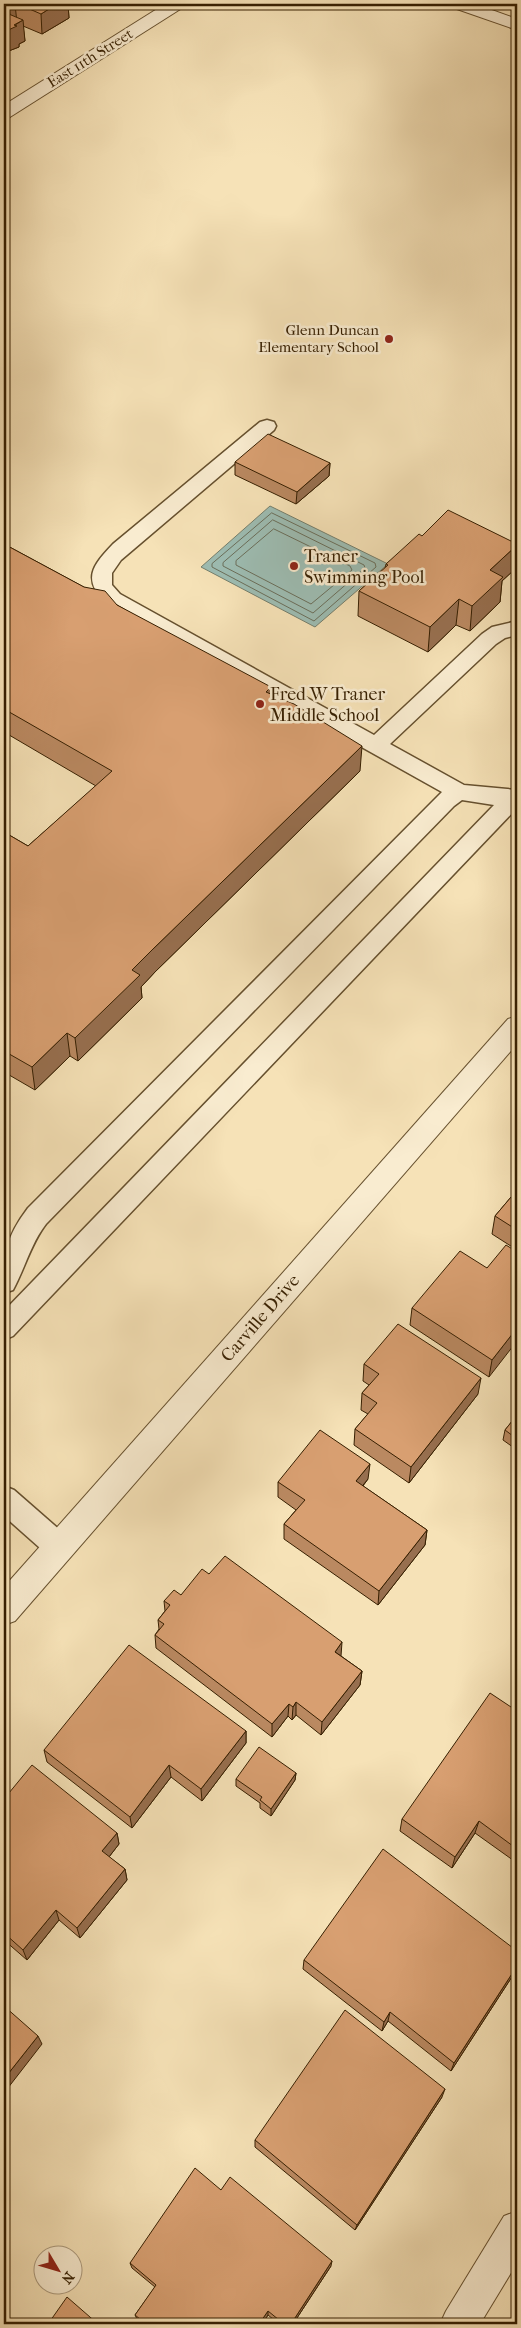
<svg xmlns="http://www.w3.org/2000/svg" width="521" height="2328" viewBox="0 0 521 2328" font-family="'IM FELL French Canon',serif">
  <style>
    .water { fill: #9dbdb3; stroke: #747e6c }
    .lines { fill: none; stroke-linecap: round; stroke-linejoin: round }
    .shore { stroke: #6a6e5a; stroke-width: 1 }
    .service-casing { stroke: #66502e; stroke-width: 3 }
    .minor-casing { stroke: #66502e; stroke-width: 2 }
    .service { fill: #f9ecd0; fill-rule: evenodd }
    .minor { fill: #f9ecd0; fill-rule: evenodd }
    .wall { fill: #ba8961; stroke: #361f01 }
    .shaded-wall { fill: #976f4f; stroke: #361f01 }
    .building { fill: #d89f71; stroke: #361f01 }
    .poi-dot { fill: #8f2418; stroke: #f9ecd0; stroke-width: 2 }
    .labels { text-anchor: middle; stroke-width: 5; stroke-linejoin: round; paint-order: stroke }
    .far-street-label { font-size: 15px; fill: #361f01; stroke: #f9ecd0 }
    .far-poi-label { font-size: 15px; fill: #361f01; stroke: #f9ecd0; text-anchor: end }
    .poi-label { font-size: 18px; fill: #361f01; stroke: #f9ecd0; text-anchor: start }
    .street-label { font-size: 18px; fill: #361f01; stroke: #f9ecd0 }
  </style>
  <rect width="100%" height="100%" fill="#f6e2b7"/>
  <filter id="stains"><feTurbulence type="fractalNoise" baseFrequency=".004" numOctaves="4"/><feColorMatrix values="0 0 0 0 .2 0 0 0 0 .09 0 0 0 0 .02 0 0 0 .5 -.17"/></filter>
  <radialGradient id="worn" r=".72"><stop offset=".6" stop-color="#630" stop-opacity="0"/><stop offset="1" stop-color="#630" stop-opacity=".3"/></radialGradient>
  <!-- water -->
  <path class="water" d="M 270,506 L 388,564 L 315,627 L 201,567 Z"/>
  <g class="lines">
    <!-- shore -->
    <g class="shore">
      <path d="M 272,513 L 375,563 L 376,567 L 314,621 L 212,567 L 212,564 Z"/>
      <path d="M 273,520 L 364,565 L 365,568 L 313,613 L 223,566 L 223,563 Z"/>
      <path d="M 274,529 L 350,566 L 352,570 L 311,604 L 236,565 L 236,561 Z"/>
    </g>
    <!-- service casing -->
    <g class="service-casing">
      <g id="service">
        <path d="M 267,420 L 274,422 L 276,426 L 274,430 L 121,560 L 112,573 L 112,585 L 120,594 L 374,735 L 482,634 L 492,627 L 517,621 L 517,635 L 505,638 L 496,644 L 390,744 L 464,785 L 517,790 L 517,808 L 13,1336 L 4,1340 L 4,1311 L 494,805 L 462,800 L 454,806 L 46,1224 C 31,1243 25,1268 13,1290 L 4,1293 C 4,1255 4,1240 28,1208 L 442,792 L 106,604 C 82,579 92,566 113,544 L 260,422 Z"/>
        <path d="M 4,1486 L 14,1490 L 69,1538 L 73,1547 L 69,1556 L 59,1560 L 49,1556 L 4,1516 Z"/>
      </g>
    </g>
    <!-- minor casing -->
    <g class="minor-casing">
      <g id="minor">
        <path d="M 165,4 L 184,4 L 182,8 L 10,117 L 4,118 L 4,105 Z"/>
        <path d="M 452,4 L 475,4 L 517,19 L 517,30 L 454,8 Z"/>
        <path d="M 517,1016 L 517,1044 L 15,1621 L 4,1625 L 4,1587 L 508,1019 Z"/>
        <path d="M 517,2211 L 517,2263 L 480,2324 L 440,2324 L 446,2311 L 504,2216 Z"/>
      </g>
    </g>
    <!-- service -->
    <use href="#service" class="service"/>
    <!-- minor -->
    <use href="#minor" class="minor"/>
  </g>
  <!-- wall -->
  <g class="wall">
    <path d="M 4,4 L 68,4 L 69,18 L 42,34 L 23,26 L 25,41 L 19,44 L 19,47 L 6,52 L 4,55 Z"/>
    <path d="M 235,462 L 330,463 L 329,476 L 296,504 L 235,475 Z"/>
    <path d="M 422,536 L 517,544 L 517,553 L 515,569 L 502,581 L 500,602 L 470,631 L 456,625 L 428,652 L 358,616 L 359,591 L 385,568 L 386,564 Z"/>
    <path d="M 4,544 L 117,605 L 271,694 L 360,771 L 155,972 L 141,987 L 142,998 L 78,1061 L 70,1056 L 35,1090 L 4,1072 L 4,832 L 28,846 L 96,786 L 4,732 Z"/>
    <path d="M 517,1190 L 517,1250 L 492,1234 L 495,1216 Z"/>
    <path d="M 517,1252 L 489,1377 L 410,1325 L 412,1308 Z"/>
    <path d="M 364,1364 L 478,1394 L 409,1483 L 354,1445 L 355,1429 L 368,1414 L 361,1410 L 362,1393 L 369,1385 L 363,1381 Z"/>
    <path d="M 517,1415 L 517,1450 L 503,1440 L 505,1430 Z"/>
    <path d="M 368,1479 L 363,1486 L 427,1530 L 425,1545 L 378,1605 L 284,1539 L 284,1524 L 296,1510 L 278,1497 L 278,1482 Z"/>
    <path d="M 209,1574 L 341,1656 L 362,1671 L 360,1685 L 321,1735 L 296,1715 L 292,1720 L 288,1716 L 272,1737 L 156,1648 L 155,1635 L 159,1629 L 158,1620 L 165,1611 L 164,1601 L 181,1595 Z"/>
    <path d="M 517,1711 L 517,1863 L 475,1833 L 452,1868 L 400,1831 L 402,1819 Z"/>
    <path d="M 246,1731 L 246,1743 L 202,1801 L 171,1777 L 132,1828 L 47,1762 L 44,1750 Z"/>
    <path d="M 296,1773 L 295,1780 L 271,1816 L 260,1808 L 260,1803 L 236,1786 L 236,1779 Z"/>
    <path d="M 4,1799 L 117,1833 L 119,1844 L 109,1857 L 125,1869 L 127,1880 L 80,1938 L 59,1920 L 27,1960 L 4,1940 Z"/>
    <path d="M 517,1951 L 517,1969 L 451,2071 L 388,2021 L 382,2031 L 303,1969 L 304,1960 Z"/>
    <path d="M 442,2097 L 355,2230 L 255,2147 L 255,2140 Z"/>
    <path d="M 221,2190 L 331,2266 L 293,2324 L 279,2324 L 268,2315 L 262,2324 L 144,2324 L 137,2319 L 135,2315 L 155,2287 L 132,2268 L 130,2263 Z"/>
  </g>
  <!-- shaded-wall -->
  <g class="shaded-wall">
    <path d="M 12,4 L 15,4 L 17,23 L 11,26 L 9,6 Z"/>
    <path d="M 57,4 L 68,4 L 69,18 L 42,34 L 41,14 Z"/>
    <path d="M 23,20 L 25,41 L 19,44 L 19,47 L 6,52 L 4,55 L 4,32 Z"/>
    <path d="M 330,463 L 329,476 L 296,504 L 297,492 Z"/>
    <path d="M 517,545 L 517,553 L 515,569 L 502,581 L 500,602 L 470,631 L 472,606 L 490,570 Z"/>
    <path d="M 459,599 L 456,625 L 428,652 L 430,627 Z"/>
    <path d="M 271,687 L 271,712 L 266,692 Z"/>
    <path d="M 362,746 L 360,771 L 155,972 L 141,987 L 142,998 L 78,1061 L 75,1038 L 132,970 L 153,949 Z"/>
    <path d="M 67,1033 L 70,1056 L 35,1090 L 32,1067 Z"/>
    <path d="M 517,1328 L 517,1341 L 489,1377 L 492,1360 Z"/>
    <path d="M 481,1378 L 478,1394 L 409,1483 L 411,1467 Z"/>
    <path d="M 370,1464 L 368,1479 L 354,1496 L 356,1481 Z"/>
    <path d="M 427,1530 L 425,1545 L 378,1605 L 379,1591 Z"/>
    <path d="M 342,1642 L 341,1656 L 335,1652 Z"/>
    <path d="M 362,1671 L 360,1685 L 321,1735 L 322,1722 Z"/>
    <path d="M 296,1702 L 296,1715 L 292,1720 L 293,1707 Z"/>
    <path d="M 289,1704 L 288,1716 L 272,1737 L 272,1724 Z"/>
    <path d="M 246,1731 L 246,1743 L 202,1801 L 201,1789 Z"/>
    <path d="M 169,1765 L 171,1777 L 132,1828 L 130,1817 Z"/>
    <path d="M 296,1773 L 295,1780 L 271,1816 L 271,1809 Z"/>
    <path d="M 479,1821 L 475,1833 L 452,1868 L 455,1857 Z"/>
    <path d="M 117,1833 L 119,1844 L 105,1862 L 102,1851 Z"/>
    <path d="M 125,1869 L 127,1880 L 80,1938 L 77,1928 Z"/>
    <path d="M 56,1910 L 59,1920 L 27,1960 L 23,1950 Z"/>
    <path d="M 517,1966 L 517,1969 L 451,2071 L 454,2063 Z"/>
    <path d="M 390,2012 L 388,2021 L 382,2031 L 384,2022 Z"/>
    <path d="M 38,2036 L 42,2044 L 4,2093 L 4,2079 Z"/>
    <path d="M 445,2089 L 442,2097 L 355,2230 L 357,2225 Z"/>
    <path d="M 332,2261 L 331,2266 L 293,2324 L 291,2324 Z"/>
    <path d="M 268,2311 L 268,2315 L 262,2324 L 259,2324 Z"/>
  </g>
  <!-- building -->
  <g class="building">
    <path d="M 18,4 L 57,4 L 41,14 Z"/>
    <path d="M 4,12 L 23,20 L 14,25 L 17,26 L 4,32 Z"/>
    <path d="M 268,434 L 330,463 L 297,492 L 235,462 Z"/>
    <path d="M 448,510 L 517,544 L 517,545 L 490,570 L 503,577 L 472,606 L 459,599 L 430,627 L 359,591 L 388,565 L 386,564 L 419,534 L 422,536 Z"/>
    <path d="M 4,544 L 84,587 L 105,591 L 117,605 L 271,687 L 266,692 L 294,704 L 362,746 L 153,949 L 132,970 L 140,975 L 75,1038 L 67,1033 L 32,1067 L 4,1051 L 4,832 L 28,846 L 112,771 L 4,709 Z"/>
    <path d="M 517,1190 L 517,1230 L 495,1216 Z"/>
    <path d="M 506,1245 L 517,1252 L 517,1328 L 492,1360 L 412,1308 L 460,1251 L 487,1268 Z"/>
    <path d="M 398,1324 L 481,1378 L 411,1467 L 355,1429 L 377,1403 L 362,1393 L 379,1374 L 364,1364 Z"/>
    <path d="M 517,1415 L 517,1439 L 505,1430 Z"/>
    <path d="M 320,1430 L 370,1464 L 356,1481 L 427,1530 L 379,1591 L 284,1524 L 305,1500 L 278,1482 Z"/>
    <path d="M 225,1556 L 342,1642 L 335,1652 L 362,1671 L 322,1722 L 296,1702 L 293,1707 L 289,1704 L 272,1724 L 155,1635 L 164,1624 L 158,1620 L 170,1605 L 164,1601 L 174,1590 L 181,1595 L 202,1569 L 209,1574 Z"/>
    <path d="M 129,1645 L 246,1731 L 201,1789 L 169,1765 L 130,1817 L 44,1750 Z"/>
    <path d="M 490,1693 L 517,1711 L 517,1849 L 479,1821 L 455,1857 L 402,1819 Z"/>
    <path d="M 259,1747 L 296,1773 L 271,1809 L 260,1800 L 262,1797 L 236,1779 Z"/>
    <path d="M 32,1765 L 117,1833 L 102,1851 L 125,1869 L 77,1928 L 56,1910 L 23,1950 L 4,1933 L 4,1799 Z"/>
    <path d="M 383,1849 L 517,1951 L 517,1966 L 454,2063 L 390,2012 L 384,2022 L 304,1960 Z"/>
    <path d="M 4,2006 L 38,2036 L 4,2079 Z"/>
    <path d="M 345,2010 L 445,2089 L 357,2225 L 255,2140 Z"/>
    <path d="M 195,2168 L 221,2190 L 230,2177 L 332,2261 L 291,2324 L 284,2324 L 268,2311 L 259,2324 L 146,2324 L 135,2315 L 156,2285 L 130,2263 Z"/>
    <path d="M 67,2297 L 98,2324 L 48,2324 Z"/>
  </g>
  <!-- markers -->
  <g class="poi-dot">
    <circle cx="389" cy="339" r="5"/>
    <circle cx="294" cy="566" r="5"/>
    <circle cx="260" cy="704" r="5"/>
  </g>
  <g class="labels">
    <!-- far-street labels -->
    <g class="far-street-label">
      <text transform="translate(90 58) rotate(-32)" y="5">East 11th Street</text>
    </g>
    <!-- far-poi labels -->
    <g class="far-poi-label">
      <text x="379" y="335">Glenn Duncan<tspan x="379" dy="17">Elementary School</tspan></text>
    </g>
    <!-- poi labels -->
    <g class="poi-label">
      <text x="304" y="562">Traner<tspan x="304" dy="21">Swimming Pool</tspan></text>
      <text x="270" y="700">Fred W Traner<tspan x="270" dy="21">Middle School</tspan></text>
    </g>
    <!-- street labels -->
    <g class="street-label">
      <text transform="translate(260 1318) rotate(-49)" y="6">Carville Drive</text>
    </g>
  </g>
  <!-- margin -->
  <rect width="521" height="2328" fill="none" stroke="#f6e2b7" stroke-width="20"/>
  <rect x="5" y="5" width="511" height="2318" fill="none" stroke="#361f01" stroke-width="2.5"/>
  <rect x="10" y="10" width="501" height="2308" fill="none" stroke="#361f01"/>
  <!-- north arrow -->
  <g transform="translate(58 2270) rotate(128)"><circle r="24" fill="#f9ecd0" stroke="#ab9a7d"/>
  <path d="M0-4L9 19L0 12L-9 19Z" fill="#8f2418"/>
  <text y="-8" font-size="14" font-weight="bold" text-anchor="middle" fill="#361f01">N</text>
  </g>
  <rect width="100%" height="100%" filter="url(#stains)"/>
  <rect width="100%" height="100%" fill="url(#worn)"/>
</svg>
